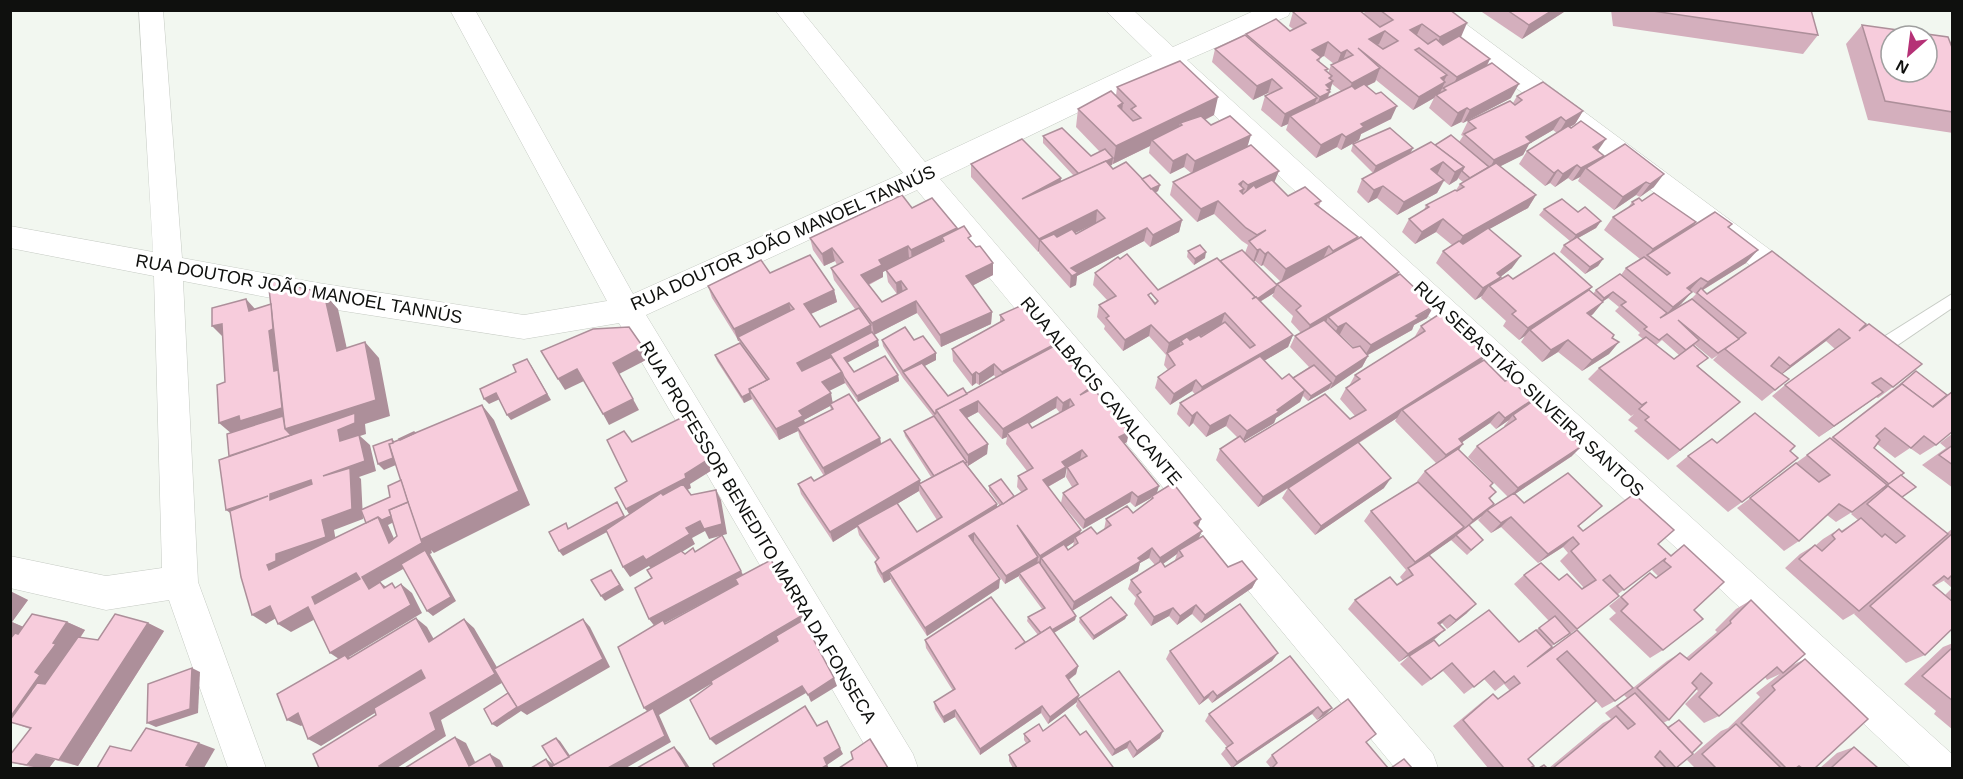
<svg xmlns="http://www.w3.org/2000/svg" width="1963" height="779" viewBox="0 0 1963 779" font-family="Arial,sans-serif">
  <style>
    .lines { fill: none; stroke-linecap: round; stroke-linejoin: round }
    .service-casing { stroke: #c6cbc4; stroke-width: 2 }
    .minor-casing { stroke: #c6cbc4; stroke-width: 1 }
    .service { fill: #fff; fill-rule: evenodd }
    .minor { fill: #fff; fill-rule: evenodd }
    .wall { fill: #d4afbd; fill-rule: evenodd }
    .shaded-wall { fill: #ad8f9a }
    .building { fill: #f7ccdc; stroke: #ad8f9a; stroke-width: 1.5; fill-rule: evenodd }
    .labels { text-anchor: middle; stroke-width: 6; stroke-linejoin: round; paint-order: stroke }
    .street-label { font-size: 18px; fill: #0f100e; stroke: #fff }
  </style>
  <rect width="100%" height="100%" fill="#f2f7f0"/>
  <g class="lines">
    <!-- service casing -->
    <g class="service-casing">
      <path id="service" d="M 1952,294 L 1952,308 L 1886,353 L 1880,355 L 1874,353 L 1872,348 L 1874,343 Z"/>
    </g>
    <!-- minor casing -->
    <g class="minor-casing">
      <g id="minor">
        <path d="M 139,10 L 163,10 L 182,258 L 318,283 L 524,315 L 607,301 L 450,10 L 475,10 L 633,294 L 903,173 L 775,10 L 801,10 L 925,162 L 1152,56 L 1105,10 L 1133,10 L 1173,47 L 1256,10 L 1291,10 L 1288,16 L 1187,60 L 1952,754 L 1952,768 L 1911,768 L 1166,70 L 940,179 L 1433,754 L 1438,768 L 1395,768 L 917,190 L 646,315 L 913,754 L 918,768 L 878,768 L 619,323 L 524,339 L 318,307 L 183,281 L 198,582 L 266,768 L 228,768 L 169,600 L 106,610 L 10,588 L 10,556 L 106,576 L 162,568 L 154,276 L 10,248 L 10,226 L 153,252 Z"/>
        <path d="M 1418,10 L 1447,10 L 1804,275 L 1809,283 L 1804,291 L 1794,295 L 1784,291 L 1421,16 Z"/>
      </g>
    </g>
    <!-- service -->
    <use href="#service" class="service"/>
    <!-- minor -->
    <use href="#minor" class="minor"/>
  </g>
  <!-- wall -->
  <g class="wall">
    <path d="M 1365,10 L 1450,10 L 1460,37 L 1490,59 L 1487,66 L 1511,98 L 1463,123 L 1461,122 L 1451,127 L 1429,108 L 1434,98 L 1413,110 L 1376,80 L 1375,82 L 1367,86 L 1391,119 L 1361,134 L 1359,140 L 1341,150 L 1337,147 L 1316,158 L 1286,130 L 1288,124 L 1281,127 L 1261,110 L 1265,96 L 1269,94 L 1268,93 L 1253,100 L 1212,62 L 1215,49 L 1246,35 L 1246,34 L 1290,31 L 1293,29 L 1289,26 L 1293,12 L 1364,14 ZM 1324,56 L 1334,64 L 1331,65 L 1328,73 L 1327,72 L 1328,69 L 1319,62 L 1321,57 ZM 1332,84 L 1341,91 L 1328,98 L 1330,92 Z"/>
    <path d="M 1479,10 L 1567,10 L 1522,39 Z"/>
    <path d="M 1611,10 L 1811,10 L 1818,35 L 1803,54 L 1613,26 Z"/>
    <path d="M 1862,25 L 1953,50 L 1953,133 L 1868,120 L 1846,44 Z"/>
    <path d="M 1117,87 L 1214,115 L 1205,120 L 1211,125 L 1247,147 L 1274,183 L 1288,196 L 1321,201 L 1319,206 L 1358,237 L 1357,239 L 1398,275 L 1427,318 L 1414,325 L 1412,330 L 1368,355 L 1368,356 L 1362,367 L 1329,389 L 1308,401 L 1303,396 L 1300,402 L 1276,418 L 1274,423 L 1244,441 L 1245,442 L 1350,419 L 1355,416 L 1340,399 L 1346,388 L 1349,386 L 1355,375 L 1414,338 L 1421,326 L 1481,363 L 1532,400 L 1528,405 L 1572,456 L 1515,494 L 1524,503 L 1591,516 L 1579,526 L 1583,531 L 1658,544 L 1671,555 L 1684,545 L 1694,610 L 1663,650 L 1650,658 L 1609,619 L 1616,613 L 1609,606 L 1650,573 L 1656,578 L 1658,576 L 1652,570 L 1653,568 L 1618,594 L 1577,629 L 1552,646 L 1531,665 L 1577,630 L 1615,701 L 1602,708 L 1596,701 L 1528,759 L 1530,768 L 1488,768 L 1453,726 L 1483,701 L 1493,694 L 1498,699 L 1510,691 L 1504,684 L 1495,691 L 1484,679 L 1464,694 L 1443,671 L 1422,686 L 1400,664 L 1409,656 L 1439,646 L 1519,642 L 1536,630 L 1549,621 L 1514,584 L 1524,575 L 1559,580 L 1582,589 L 1584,588 L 1560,561 L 1568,553 L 1563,547 L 1538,563 L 1501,527 L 1491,533 L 1478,520 L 1482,516 L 1469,526 L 1483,540 L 1467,555 L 1451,540 L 1454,538 L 1428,556 L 1467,613 L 1447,629 L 1442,623 L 1440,625 L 1436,638 L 1399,662 L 1348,609 L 1355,600 L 1397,585 L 1403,581 L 1400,577 L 1406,570 L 1364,521 L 1371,511 L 1418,482 L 1417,481 L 1425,471 L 1436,463 L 1395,421 L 1397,418 L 1359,443 L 1384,488 L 1315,535 L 1282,498 L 1288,488 L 1295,484 L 1258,507 L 1216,460 L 1220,449 L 1238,438 L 1226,426 L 1206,437 L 1193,423 L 1189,427 L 1177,414 L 1180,403 L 1195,394 L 1192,391 L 1170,405 L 1155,388 L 1158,377 L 1168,370 L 1164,365 L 1166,355 L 1149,336 L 1123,351 L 1104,329 L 1105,326 L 1097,317 L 1099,305 L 1107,300 L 1093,285 L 1095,273 L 1158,290 L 1220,261 L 1245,253 L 1248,245 L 1242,241 L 1214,214 L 1197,222 L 1170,195 L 1173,182 L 1191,173 L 1184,167 L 1170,174 L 1149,153 L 1150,146 L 1113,164 L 1110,166 L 1113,169 L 1160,185 L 1158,191 L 1155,193 L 1182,220 L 1179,232 L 1150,247 L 1144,241 L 1077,276 L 1076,285 L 1070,288 L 1039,253 L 1039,251 L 1038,252 L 971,177 L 971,164 L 1061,178 L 1060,182 L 1074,176 L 1043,143 L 1043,136 L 1091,156 L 1100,152 L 1076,127 L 1078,109 L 1116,96 ZM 1096,223 L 1076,234 L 1075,233 ZM 1255,261 L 1261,266 L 1263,265 L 1281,282 L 1277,285 L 1254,262 ZM 1151,293 L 1158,301 L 1155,302 L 1148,294 ZM 1274,293 L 1272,296 L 1293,316 L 1291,322 L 1301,333 L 1295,336 L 1290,347 L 1309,367 L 1293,378 L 1282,379 L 1264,361 L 1288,347 L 1293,335 L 1260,302 ZM 1340,334 L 1354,348 L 1353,348 ZM 1509,420 L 1504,426 L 1505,427 L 1477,446 L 1468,457 L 1508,497 L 1489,509 L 1494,504 L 1490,499 L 1496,492 L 1459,450 L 1462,442 L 1490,423 L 1496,429 Z"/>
    <path d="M 1517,96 L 1583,111 L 1575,124 L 1570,127 L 1598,151 L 1602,158 L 1654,187 L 1640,197 L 1636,195 L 1614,210 L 1578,181 L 1580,177 L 1572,181 L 1568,178 L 1555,187 L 1550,183 L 1545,186 L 1519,164 L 1527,151 L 1557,133 L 1553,130 L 1529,144 L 1523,155 L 1500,166 L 1536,195 L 1528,208 L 1489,229 L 1512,268 L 1500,277 L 1499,280 L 1513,279 L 1592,287 L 1589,290 L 1593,294 L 1596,290 L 1621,275 L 1626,268 L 1640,259 L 1604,230 L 1613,217 L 1627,209 L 1632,202 L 1642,201 L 1696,222 L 1691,227 L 1732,224 L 1729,228 L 1746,263 L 1703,290 L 1707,294 L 1859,331 L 1893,387 L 1878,398 L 1876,397 L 1819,437 L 1772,396 L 1785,385 L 1835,349 L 1826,341 L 1782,374 L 1789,379 L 1762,401 L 1713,360 L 1718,355 L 1712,359 L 1695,345 L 1694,346 L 1699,367 L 1740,402 L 1668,460 L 1634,431 L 1638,428 L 1628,420 L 1634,414 L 1631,416 L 1588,379 L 1599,368 L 1643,339 L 1638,335 L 1640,333 L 1615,311 L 1619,307 L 1608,298 L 1602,302 L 1593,314 L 1591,316 L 1614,335 L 1612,338 L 1619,342 L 1609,354 L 1582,371 L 1558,352 L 1542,362 L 1521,342 L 1525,336 L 1519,340 L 1503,326 L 1506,321 L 1481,298 L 1482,296 L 1475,300 L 1436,263 L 1443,251 L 1452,245 L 1436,232 L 1415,244 L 1402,232 L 1409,219 L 1424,210 L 1426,205 L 1456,190 L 1460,184 L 1463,182 L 1458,178 L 1457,180 L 1449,185 L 1444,181 L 1437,193 L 1397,215 L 1377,198 L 1368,203 L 1357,192 L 1362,179 L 1391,164 L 1373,173 L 1351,151 L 1353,144 L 1413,148 L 1410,154 L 1435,145 L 1459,142 L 1463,136 L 1461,135 L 1468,121 L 1513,103 ZM 1690,290 L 1696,294 L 1691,299 L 1674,310 L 1681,304 L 1692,292 ZM 1662,340 L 1679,355 L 1674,359 L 1656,345 Z"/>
    <path d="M 912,208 L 957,228 L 957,229 L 993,263 L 993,275 L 972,286 L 992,312 L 991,324 L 941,347 L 917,313 L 874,335 L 879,346 L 847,362 L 854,372 L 898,375 L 899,381 L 858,402 L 845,383 L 829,391 L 833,403 L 880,438 L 881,444 L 920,480 L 920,483 L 931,477 L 905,436 L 904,431 L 933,416 L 903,378 L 883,346 L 882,340 L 914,340 L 936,353 L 936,360 L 924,366 L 948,396 L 967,394 L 996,378 L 994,375 L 979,385 L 976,383 L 972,386 L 953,361 L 952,349 L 1000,322 L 1000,315 L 1057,345 L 1091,387 L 1091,389 L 1127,442 L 1124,444 L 1157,493 L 1201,519 L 1198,527 L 1198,539 L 1228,567 L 1257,579 L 1252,588 L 1201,623 L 1192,614 L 1177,625 L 1169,616 L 1151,626 L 1134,604 L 1136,598 L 1128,589 L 1131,580 L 1155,565 L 1149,558 L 1140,563 L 1138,571 L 1072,611 L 1076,616 L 1075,620 L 1054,633 L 1078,666 L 1076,674 L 1069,680 L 1079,695 L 1077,702 L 1048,724 L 1041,713 L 980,755 L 955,717 L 944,723 L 935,709 L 934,702 L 953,691 L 926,648 L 925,640 L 1024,643 L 1038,635 L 1027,621 L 1028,617 L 1042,609 L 1019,578 L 1019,576 L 1005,584 L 974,543 L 999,588 L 927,636 L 891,581 L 891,579 L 884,583 L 877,571 L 875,562 L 877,560 L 859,535 L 857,527 L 833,542 L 801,494 L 798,484 L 814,481 L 824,476 L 800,438 L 798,431 L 779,440 L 752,399 L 744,403 L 717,361 L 715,355 L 740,343 L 712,298 L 708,286 L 770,273 L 834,290 L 837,302 L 811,314 L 820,327 L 855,309 L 834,280 L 831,268 L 837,265 L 835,261 L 824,266 L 813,250 L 810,238 ZM 909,258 L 886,270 L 888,282 L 897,294 L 882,302 L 869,285 L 883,277 L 883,272 ZM 830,406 L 831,410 L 805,423 L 804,420 ZM 1056,408 L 1060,413 L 1032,428 L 1029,424 ZM 978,412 L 1002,439 L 1007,437 L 1006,444 L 1027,471 L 1018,476 L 1017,487 L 1022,493 L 1013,498 L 989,486 L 989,491 L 1000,506 L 997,508 L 997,504 L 967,465 L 967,464 L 968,466 L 987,454 L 988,444 L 967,418 ZM 1067,468 L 1066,477 L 1072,487 L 1063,493 L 1061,503 L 1083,529 L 1130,502 L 1135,507 L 1151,498 L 1151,500 L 1133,513 L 1106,519 L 1104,530 L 1097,534 L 1080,534 L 1048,487 L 1065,477 L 1066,469 ZM 919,491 L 920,494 L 937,520 L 917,532 L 897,504 ZM 1074,542 L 1073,546 L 1068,550 L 1066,547 ZM 1177,554 L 1175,560 L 1176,560 L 1165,567 L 1163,564 Z"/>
    <path d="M 1544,209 L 1601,221 L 1596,228 L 1578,238 L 1603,259 L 1598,266 L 1585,274 L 1560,252 L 1564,245 L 1570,241 L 1539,215 Z"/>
    <path d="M 1188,251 L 1205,258 L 1194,265 L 1187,257 Z"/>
    <path d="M 1916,371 L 1947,395 L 1953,391 L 1936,445 L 1920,455 L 1910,448 L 1895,458 L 1877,444 L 1874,448 L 1901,475 L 1902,497 L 1947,533 L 1953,528 L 1953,628 L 1925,655 L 1906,663 L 1854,614 L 1855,613 L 1843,620 L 1785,568 L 1800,554 L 1815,545 L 1819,548 L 1816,545 L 1823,539 L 1839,529 L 1841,531 L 1858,520 L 1851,514 L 1863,504 L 1852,512 L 1836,522 L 1827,515 L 1799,541 L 1784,551 L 1737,508 L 1793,466 L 1793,465 L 1831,438 ZM 1945,580 L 1944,581 L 1952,588 L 1945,595 L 1934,586 Z"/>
    <path d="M 1953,433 L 1953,488 L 1922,465 L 1946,448 L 1940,443 Z"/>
    <path d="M 1688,456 L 1742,502 L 1728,512 L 1676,466 Z"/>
    <path d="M 10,591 L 28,600 L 12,622 L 23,627 L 67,622 L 85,630 L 80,638 L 98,640 L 148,623 L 164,631 L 78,766 L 55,760 L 49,768 L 34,768 L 10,762 L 30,729 L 10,722 L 12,718 L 10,717 Z"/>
    <path d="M 1751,600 L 1791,666 L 1805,659 L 1815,768 L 1695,768 L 1687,760 L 1721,731 L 1728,728 L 1760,697 L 1756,693 L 1780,674 L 1767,680 L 1765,677 L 1719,716 L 1704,723 L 1685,704 L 1698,691 L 1696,689 L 1669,720 L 1663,723 L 1667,727 L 1679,720 L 1676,768 L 1549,768 L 1603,723 L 1611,719 L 1605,713 L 1627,698 L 1624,695 L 1667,661 L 1680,653 L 1686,658 L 1717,632 L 1715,630 L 1736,609 Z"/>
    <path d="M 1127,615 L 1125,619 L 1093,640 L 1079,622 L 1080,618 Z"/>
    <path d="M 1953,643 L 1953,730 L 1934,714 L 1936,711 L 1904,684 L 1943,647 Z"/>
    <path d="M 1170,651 L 1278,653 L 1272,661 L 1212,703 L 1208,698 L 1199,705 L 1166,659 Z"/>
    <path d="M 1290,656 L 1332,708 L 1325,715 L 1317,720 L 1312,714 L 1232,768 L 1221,754 L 1227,747 L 1205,721 L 1209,714 Z"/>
    <path d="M 1078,699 L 1160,738 L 1133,758 L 1127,748 L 1112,756 L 1076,706 Z"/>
    <path d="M 1043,731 L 1080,735 L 1112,768 L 1013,768 L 1009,761 L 1009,755 L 1026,743 L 1024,740 L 1024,734 Z"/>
    <path d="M 1366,742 L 1388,768 L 1271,768 L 1266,762 L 1272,755 Z"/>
    <path d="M 1854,747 L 1878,768 L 1820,768 L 1837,753 Z"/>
  </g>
  <!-- shaded-wall -->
  <g class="shaded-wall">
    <path d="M 1553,10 L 1567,10 L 1522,39 L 1529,25 Z"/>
    <path d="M 1467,23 L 1461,37 L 1434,51 L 1440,37 Z"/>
    <path d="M 1422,24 L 1416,37 L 1410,30 Z"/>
    <path d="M 1385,31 L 1379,44 L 1364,52 L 1369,39 Z"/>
    <path d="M 1328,42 L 1324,56 L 1308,63 L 1312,50 Z"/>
    <path d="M 1347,50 L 1342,63 L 1336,66 L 1341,53 Z"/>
    <path d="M 1490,59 L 1483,72 L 1451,90 L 1457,77 Z"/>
    <path d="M 1380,68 L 1375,82 L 1346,96 L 1352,83 Z"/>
    <path d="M 1447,75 L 1443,83 L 1445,82 L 1439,95 L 1436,95 L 1434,98 L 1413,110 L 1419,97 L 1441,78 Z"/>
    <path d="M 1332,76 L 1329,83 L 1333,81 L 1325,105 L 1315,110 L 1320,97 L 1329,78 Z"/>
    <path d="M 1272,79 L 1268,93 L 1253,100 L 1257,86 Z"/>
    <path d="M 1519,84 L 1511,98 L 1463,123 L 1470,110 Z"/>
    <path d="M 1218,97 L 1214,115 L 1181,131 L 1182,125 L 1180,123 L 1178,132 L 1152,140 L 1150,146 L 1113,164 L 1116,146 Z"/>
    <path d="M 1317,98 L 1312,111 L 1290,116 L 1288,124 L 1281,127 L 1285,114 Z"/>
    <path d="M 1123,103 L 1121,121 L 1118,106 Z"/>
    <path d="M 1397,106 L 1391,119 L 1361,134 L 1359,140 L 1341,150 L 1346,137 L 1361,124 Z"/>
    <path d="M 1467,108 L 1461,122 L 1451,127 L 1458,113 Z"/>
    <path d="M 1583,111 L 1575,124 L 1558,134 L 1566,121 Z"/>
    <path d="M 1561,117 L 1553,130 L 1529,144 L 1523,155 L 1489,172 L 1489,170 L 1494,160 L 1526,137 Z"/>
    <path d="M 1342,134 L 1337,147 L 1316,158 L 1321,145 Z"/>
    <path d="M 1251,135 L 1247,148 L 1192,174 L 1195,161 Z"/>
    <path d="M 1606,139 L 1597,152 L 1593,147 Z"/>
    <path d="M 1413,148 L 1409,155 L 1373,173 L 1376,166 Z"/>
    <path d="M 1187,154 L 1184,167 L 1170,174 L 1173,161 Z"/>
    <path d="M 1604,156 L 1595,169 L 1586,168 L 1580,177 L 1572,181 L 1581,168 Z"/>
    <path d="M 1113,158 L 1112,165 L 1078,181 L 1079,174 Z"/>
    <path d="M 1443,162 L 1437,175 L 1431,169 Z"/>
    <path d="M 1577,165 L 1568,178 L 1555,187 L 1563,174 Z"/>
    <path d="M 1464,167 L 1457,180 L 1449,185 L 1455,172 Z"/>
    <path d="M 1558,170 L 1550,183 L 1545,186 L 1554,173 Z"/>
    <path d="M 1279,171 L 1274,183 L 1244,198 L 1248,185 Z"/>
    <path d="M 1664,174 L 1654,187 L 1640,197 L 1650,184 Z"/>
    <path d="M 1061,178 L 1060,191 L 1022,199 Z"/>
    <path d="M 1444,180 L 1437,193 L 1397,215 L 1404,202 Z"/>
    <path d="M 1243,181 L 1240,190 L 1244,189 L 1240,202 L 1239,184 Z"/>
    <path d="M 1646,182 L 1636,195 L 1614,210 L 1623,197 Z"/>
    <path d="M 1160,185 L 1158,191 L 1147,197 L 1149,190 Z"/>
    <path d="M 1383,186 L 1377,198 L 1368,203 L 1374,190 Z"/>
    <path d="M 1536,195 L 1528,208 L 1455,248 L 1463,236 Z"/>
    <path d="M 1218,201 L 1214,214 L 1197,222 L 1201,209 Z"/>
    <path d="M 1097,210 L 1096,223 L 1046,247 L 1040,240 L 1039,251 L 1038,252 L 1039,239 Z"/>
    <path d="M 1443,219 L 1436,232 L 1415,244 L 1422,232 Z"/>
    <path d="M 1182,220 L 1179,232 L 1150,247 L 1153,235 Z"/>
    <path d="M 1601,221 L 1596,228 L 1571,242 L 1576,235 Z"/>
    <path d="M 1696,222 L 1685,234 L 1648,255 L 1653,249 Z"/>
    <path d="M 957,228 L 958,241 L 944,241 L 942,237 L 942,248 L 912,262 L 911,250 Z"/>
    <path d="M 1147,228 L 1144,241 L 1077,276 L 1076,285 L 1070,288 L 1071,268 Z"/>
    <path d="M 1358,237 L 1352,250 L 1328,263 L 1333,251 Z"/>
    <path d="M 908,246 L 909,258 L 883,272 L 883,277 L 863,287 L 861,275 L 879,260 Z"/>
    <path d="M 1329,246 L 1323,259 L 1281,282 L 1286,269 Z"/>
    <path d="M 832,248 L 835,261 L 824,266 L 822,254 Z"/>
    <path d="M 1260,249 L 1255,261 L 1253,262 L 1257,250 Z"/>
    <path d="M 1758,250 L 1746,263 L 1696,294 L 1708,282 Z"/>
    <path d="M 1206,252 L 1205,258 L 1194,265 L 1195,259 Z"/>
    <path d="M 1268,252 L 1263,265 L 1261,266 L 1265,254 Z"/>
    <path d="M 1521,256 L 1512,268 L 1494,282 L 1501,277 L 1493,290 L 1489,286 L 1482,296 L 1475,300 L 1483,288 L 1497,273 Z"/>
    <path d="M 1603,259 L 1598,266 L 1585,274 L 1590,267 Z"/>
    <path d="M 993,263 L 993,275 L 966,289 L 966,276 Z"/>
    <path d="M 1399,272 L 1393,284 L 1328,317 L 1325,325 L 1305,337 L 1310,325 Z"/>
    <path d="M 1701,278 L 1690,290 L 1687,288 Z"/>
    <path d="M 901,281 L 903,293 L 897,295 L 896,283 Z"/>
    <path d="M 1276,286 L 1274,293 L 1251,307 L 1254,301 Z"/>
    <path d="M 1592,287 L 1582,299 L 1530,330 L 1525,336 L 1519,340 L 1528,328 Z"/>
    <path d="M 834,290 L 837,302 L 806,316 L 804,304 Z"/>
    <path d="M 1613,292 L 1608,298 L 1599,304 L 1604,298 Z"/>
    <path d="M 1692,292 L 1681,304 L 1662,319 L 1673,307 Z"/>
    <path d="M 324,293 L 338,309 L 351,367 L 337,351 Z"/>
    <path d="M 246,299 L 257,311 L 249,311 Z"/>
    <path d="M 916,301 L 917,313 L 874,335 L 872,323 Z"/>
    <path d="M 1603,302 L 1593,314 L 1578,325 L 1587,313 Z"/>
    <path d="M 789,303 L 792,315 L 738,337 L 739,341 L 738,341 L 734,329 Z"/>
    <path d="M 1434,306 L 1427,318 L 1414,325 L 1412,330 L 1364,357 L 1371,345 Z"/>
    <path d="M 992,312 L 991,324 L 941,347 L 940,335 Z"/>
    <path d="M 1225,313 L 1221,325 L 1182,346 L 1183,344 L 1181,341 L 1179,348 L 1167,353 L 1166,355 L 1169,343 Z"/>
    <path d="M 1346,323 L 1340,334 L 1332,338 L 1338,327 Z"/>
    <path d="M 222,324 L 224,338 L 212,326 Z"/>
    <path d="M 871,325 L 872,337 L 830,354 L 831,359 L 800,375 L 797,363 Z"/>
    <path d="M 1151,325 L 1149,336 L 1123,351 L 1125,340 Z"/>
    <path d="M 276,328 L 285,374 L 365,342 L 379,358 L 390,416 L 365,424 L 366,434 L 360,436 L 370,445 L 376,471 L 359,477 L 361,479 L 363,519 L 334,530 L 337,547 L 269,570 L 267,565 L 276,554 L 322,520 L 323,476 L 349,441 L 301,444 L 232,434 L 219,423 L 239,416 L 274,371 L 269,331 Z"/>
    <path d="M 1839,329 L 1826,341 L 1777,378 L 1790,366 Z"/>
    <path d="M 1293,335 L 1288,347 L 1198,399 L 1202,387 Z"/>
    <path d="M 878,340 L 879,346 L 845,364 L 844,358 Z"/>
    <path d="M 1568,340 L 1558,352 L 1542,362 L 1551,350 Z"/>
    <path d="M 1619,342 L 1609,354 L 1582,371 L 1592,360 Z"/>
    <path d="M 1057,343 L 1056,355 L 1002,383 L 1002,372 Z"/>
    <path d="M 643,347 L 648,359 L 619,374 L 613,363 Z"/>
    <path d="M 936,353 L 936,360 L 906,376 L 903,372 L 903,371 Z"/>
    <path d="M 1486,355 L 1478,366 L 1402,410 L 1397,418 L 1258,507 L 1263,497 Z"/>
    <path d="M 1368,356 L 1362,367 L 1330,389 L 1336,377 Z"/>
    <path d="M 994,364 L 994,375 L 979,385 L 979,374 Z"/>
    <path d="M 531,365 L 551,400 L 511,420 L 507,415 Z"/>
    <path d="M 577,369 L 584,381 L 565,390 L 558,379 Z"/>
    <path d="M 842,372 L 845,383 L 825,393 L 822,382 Z"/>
    <path d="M 976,372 L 976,383 L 972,386 L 972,375 Z"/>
    <path d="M 898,375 L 899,381 L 858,402 L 857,396 Z"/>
    <path d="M 1196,380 L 1192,391 L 1170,405 L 1174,394 Z"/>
    <path d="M 1332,383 L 1329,389 L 1308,401 L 1311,396 Z"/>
    <path d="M 1305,390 L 1300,402 L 1276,418 L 1274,423 L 1242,442 L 1247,431 Z"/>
    <path d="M 1883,392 L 1868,403 L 1819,437 L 1834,426 Z"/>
    <path d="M 496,393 L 500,399 L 489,404 L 484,399 Z"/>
    <path d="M 750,393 L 752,399 L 744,403 L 742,397 Z"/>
    <path d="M 831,393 L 833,405 L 830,404 L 830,406 L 804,420 L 806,427 L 797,427 L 798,431 L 779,440 L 776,429 L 799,411 Z"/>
    <path d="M 1057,397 L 1056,408 L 1009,436 L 1007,433 L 1007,437 L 1002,439 L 1003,429 Z"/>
    <path d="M 633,399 L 639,410 L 609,425 L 603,414 Z"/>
    <path d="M 1070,399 L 1069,410 L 1061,415 L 1063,403 Z"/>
    <path d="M 1532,400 L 1523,411 L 1513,415 L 1509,420 L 1496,429 L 1505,418 Z"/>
    <path d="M 978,401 L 978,412 L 961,421 L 960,410 Z"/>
    <path d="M 1740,402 L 1727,413 L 1668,460 L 1680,450 Z"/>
    <path d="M 482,405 L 494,420 L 530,505 L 434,553 L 431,550 L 432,553 L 430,554 L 456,601 L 433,616 L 427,611 L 428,555 L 380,582 L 391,591 L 315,604 L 312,597 L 356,573 L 362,577 L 422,543 L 412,513 L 388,525 L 400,552 L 389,543 L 378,517 Z"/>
    <path d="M 1197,412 L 1193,423 L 1189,427 L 1192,416 Z"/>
    <path d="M 1499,412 L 1490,423 L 1451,450 L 1459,439 Z"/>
    <path d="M 1230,415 L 1226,426 L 1206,437 L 1210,426 Z"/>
    <path d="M 1129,432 L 1127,442 L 1117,448 L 1119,437 Z"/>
    <path d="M 880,438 L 882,449 L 826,478 L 823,468 Z"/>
    <path d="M 392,439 L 398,445 L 403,462 L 384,470 L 378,464 Z"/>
    <path d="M 988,444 L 987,454 L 968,466 L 968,455 Z"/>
    <path d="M 1463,444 L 1455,455 L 1438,465 L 1446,455 Z"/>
    <path d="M 1582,446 L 1572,456 L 1509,498 L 1518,488 Z"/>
    <path d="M 1082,450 L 1080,460 L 1067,467 L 1065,477 L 1042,490 L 1043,480 L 1062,462 Z"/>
    <path d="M 709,459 L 714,469 L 690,484 L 691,488 L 632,519 L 626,509 Z"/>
    <path d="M 1391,478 L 1384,488 L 1315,535 L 1321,526 Z"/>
    <path d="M 311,480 L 323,490 L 240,520 L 226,510 Z"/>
    <path d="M 920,480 L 921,487 L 919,484 L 919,491 L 858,527 L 857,525 L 857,527 L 833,542 L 830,532 Z"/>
    <path d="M 1159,486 L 1156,496 L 1152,496 L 1151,498 L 1135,507 L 1138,497 Z"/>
    <path d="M 716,490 L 721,500 L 727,534 L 709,539 L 705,531 L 692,538 L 695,544 L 652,570 L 649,566 L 630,577 L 623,567 L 643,556 L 686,528 Z"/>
    <path d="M 1132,492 L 1130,502 L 1083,529 L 1085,520 Z"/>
    <path d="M 617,502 L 627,521 L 563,556 L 559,551 Z"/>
    <path d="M 997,504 L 997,514 L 889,572 L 891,579 L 884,583 L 882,574 Z"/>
    <path d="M 1494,504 L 1482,516 L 1464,529 L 1473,520 Z"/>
    <path d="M 1511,517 L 1501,527 L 1491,533 L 1501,523 Z"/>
    <path d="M 1201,519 L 1197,528 L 1194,523 Z"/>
    <path d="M 1464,527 L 1454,538 L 1409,570 L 1415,562 Z"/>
    <path d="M 1081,530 L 1079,539 L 1075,537 L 1074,542 L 1044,562 L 1041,558 L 1041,564 L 1039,565 L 1040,556 Z"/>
    <path d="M 1202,531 L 1198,540 L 1179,550 L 1177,554 L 1157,568 L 1160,558 Z"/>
    <path d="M 974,533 L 974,543 L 969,536 Z"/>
    <path d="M 1573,537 L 1563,547 L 1538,563 L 1548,554 Z"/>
    <path d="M 1152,548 L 1149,558 L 1140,563 L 1138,571 L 1072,611 L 1074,602 Z"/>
    <path d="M 1038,557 L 1037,566 L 1019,573 L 1019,576 L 1005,584 L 1006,576 Z"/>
    <path d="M 611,570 L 624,590 L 605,601 L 601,596 Z"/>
    <path d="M 741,571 L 746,580 L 665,623 L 672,632 L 656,628 L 649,619 Z"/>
    <path d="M 1000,579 L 999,588 L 927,636 L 925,628 Z"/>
    <path d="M 1257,579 L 1252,588 L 1201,623 L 1205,615 Z"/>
    <path d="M 401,584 L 412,593 L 422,613 L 349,657 L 357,662 L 342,661 L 330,653 Z"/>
    <path d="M 10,591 L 28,600 L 12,622 L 26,628 L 10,650 Z"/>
    <path d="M 1476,604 L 1467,613 L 1447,629 L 1456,620 Z"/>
    <path d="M 1196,605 L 1192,614 L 1177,625 L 1180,616 Z"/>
    <path d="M 270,606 L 283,614 L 266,624 L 252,615 Z"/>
    <path d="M 308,607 L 321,616 L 291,632 L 278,624 Z"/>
    <path d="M 1173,608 L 1169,616 L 1151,626 L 1154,617 Z"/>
    <path d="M 803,615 L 808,626 L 659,715 L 671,742 L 626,768 L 608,768 L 654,718 L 644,708 Z"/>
    <path d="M 1127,615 L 1125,619 L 1093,640 L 1094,636 Z"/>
    <path d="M 1450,615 L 1442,623 L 1429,631 L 1438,623 Z"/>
    <path d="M 1076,616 L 1075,620 L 1042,640 L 1042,635 Z"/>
    <path d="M 416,618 L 427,627 L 440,650 L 429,642 Z"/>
    <path d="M 464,619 L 474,628 L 505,681 L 441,720 L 446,736 L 397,768 L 380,768 L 379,766 L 430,713 Z"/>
    <path d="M 583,619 L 590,627 L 610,667 L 527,715 L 521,711 L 497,727 L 492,724 Z"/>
    <path d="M 67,622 L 85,630 L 71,651 L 30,722 L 11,716 L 35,672 Z"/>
    <path d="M 148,623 L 164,631 L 78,766 L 59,760 Z"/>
    <path d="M 1445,630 L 1436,638 L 1399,662 L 1408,654 Z"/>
    <path d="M 1278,653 L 1272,661 L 1212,703 L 1217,696 Z"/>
    <path d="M 1078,666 L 1076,674 L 1064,683 L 1066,676 Z"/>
    <path d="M 192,668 L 200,672 L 198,713 L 156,727 L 147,723 Z"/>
    <path d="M 421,670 L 432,678 L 321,746 L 308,739 Z"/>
    <path d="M 834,678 L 837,686 L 811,702 L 808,695 Z"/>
    <path d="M 802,686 L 806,693 L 716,745 L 710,739 Z"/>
    <path d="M 1213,691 L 1208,698 L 1199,705 L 1204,698 Z"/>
    <path d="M 1079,695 L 1077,702 L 1048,724 L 1050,717 Z"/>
    <path d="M 1042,706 L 1041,713 L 980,755 L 980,749 Z"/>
    <path d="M 1318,707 L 1312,714 L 1232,768 L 1237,762 Z"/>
    <path d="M 1332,708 L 1325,715 L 1317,720 L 1323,713 Z"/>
    <path d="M 955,710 L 955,717 L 944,723 L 943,717 Z"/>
    <path d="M 298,713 L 311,720 L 301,726 L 287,720 Z"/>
    <path d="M 1163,731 L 1160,738 L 1133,758 L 1137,751 Z"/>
    <path d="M 455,737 L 466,743 L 478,768 L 469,766 Z"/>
    <path d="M 556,738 L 560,741 L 575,763 L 566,768 Z"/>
    <path d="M 1130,741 L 1127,748 L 1112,756 L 1115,750 Z"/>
    <path d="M 199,743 L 215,749 L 204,768 L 191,768 L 186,765 Z"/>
    <path d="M 674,747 L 680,753 L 690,768 L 687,768 Z"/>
    <path d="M 840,748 L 843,754 L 827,765 L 829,768 L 822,768 L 824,758 Z"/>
    <path d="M 36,754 L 55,760 L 49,768 L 37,768 L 27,765 Z"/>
    <path d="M 490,754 L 500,760 L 504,768 L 497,768 Z"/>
    <path d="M 546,759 L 554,765 L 556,768 L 551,768 Z"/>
  </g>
  <!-- building -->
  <g class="building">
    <path d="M 1297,10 L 1359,10 L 1380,27 L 1393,20 L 1380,10 L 1450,10 L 1467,23 L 1440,37 L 1422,24 L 1410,30 L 1428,44 L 1436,39 L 1443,45 L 1459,36 L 1490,59 L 1457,77 L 1419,48 L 1415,50 L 1447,75 L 1441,78 L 1445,82 L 1419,97 L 1358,48 L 1380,68 L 1352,83 L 1331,65 L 1353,55 L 1347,50 L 1341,53 L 1328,42 L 1312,50 L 1321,57 L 1317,60 L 1328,69 L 1325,70 L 1332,76 L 1329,78 L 1333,81 L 1326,85 L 1330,89 L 1327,90 L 1330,92 L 1320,97 L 1246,34 L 1276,19 L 1290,31 L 1306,23 L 1293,12 ZM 1385,31 L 1398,41 L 1383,49 L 1369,39 Z"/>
    <path d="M 1507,10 L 1553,10 L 1529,25 Z"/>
    <path d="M 1646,10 L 1811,10 L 1818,35 Z"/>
    <path d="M 1862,25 L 1948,37 L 1953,50 L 1953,112 L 1885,101 ZM 1891,36 L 1927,36 L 1927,72 L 1891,72 Z"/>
    <path d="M 1245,35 L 1317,98 L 1285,114 L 1265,96 L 1282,88 L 1272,79 L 1257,86 L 1215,49 Z"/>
    <path d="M 1180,61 L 1218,97 L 1116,146 L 1078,109 L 1111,91 L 1123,103 L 1118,106 L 1133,121 L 1141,118 L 1131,109 L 1136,106 L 1117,87 Z"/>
    <path d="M 1492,63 L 1519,84 L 1470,110 L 1467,108 L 1458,113 L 1436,95 L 1446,90 L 1443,88 Z"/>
    <path d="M 1543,82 L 1583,111 L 1566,121 L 1561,117 L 1526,137 L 1531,142 L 1494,160 L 1464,134 L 1476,128 L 1468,121 L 1510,101 L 1515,105 L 1522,100 L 1517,96 Z"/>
    <path d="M 1364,84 L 1376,94 L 1381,92 L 1397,106 L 1361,124 L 1364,127 L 1346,137 L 1342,134 L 1321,145 L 1290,116 L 1352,86 L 1355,89 Z"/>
    <path d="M 1201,116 L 1211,125 L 1230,116 L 1251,135 L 1195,161 L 1187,154 L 1173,161 L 1152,140 L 1182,125 L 1180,123 Z"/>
    <path d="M 1581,121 L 1606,139 L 1593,147 L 1604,156 L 1581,168 L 1577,165 L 1563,174 L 1558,170 L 1554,173 L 1527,151 L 1568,126 L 1571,128 Z"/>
    <path d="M 1062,128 L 1091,156 L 1105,149 L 1113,158 L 1079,174 L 1043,136 Z"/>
    <path d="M 1390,128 L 1413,148 L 1376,166 L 1353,144 Z"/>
    <path d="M 1451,135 L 1489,167 L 1470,178 L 1462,171 L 1464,167 L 1435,145 Z"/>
    <path d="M 1022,139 L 1061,178 L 1022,199 L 1106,161 L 1113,169 L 1126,162 L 1182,220 L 1153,235 L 1147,228 L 1071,268 L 1078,273 L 1072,276 L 1040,240 L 1054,234 L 1057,237 L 1072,229 L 1076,234 L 1105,218 L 1097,210 L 1039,239 L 971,164 Z"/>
    <path d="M 1431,142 L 1464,167 L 1455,172 L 1443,162 L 1431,169 L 1444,180 L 1404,202 L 1383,186 L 1374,190 L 1362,179 Z"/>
    <path d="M 1625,144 L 1664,174 L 1650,184 L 1646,182 L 1623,197 L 1586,168 Z"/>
    <path d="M 1251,145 L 1279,171 L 1248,185 L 1243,181 L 1239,184 L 1244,189 L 1240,191 L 1243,194 L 1254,185 L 1256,188 L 1272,180 L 1288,196 L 1305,187 L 1321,201 L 1315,204 L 1358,237 L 1333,251 L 1329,246 L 1286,269 L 1268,252 L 1265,254 L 1260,249 L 1257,250 L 1249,241 L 1266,230 L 1257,235 L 1246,228 L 1218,201 L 1201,209 L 1173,182 Z"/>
    <path d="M 1496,163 L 1536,195 L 1463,236 L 1443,219 L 1422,232 L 1409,219 L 1429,207 L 1426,205 L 1455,190 L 1457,191 L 1464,187 L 1460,184 Z"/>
    <path d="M 1150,175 L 1160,185 L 1151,189 L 1142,179 Z"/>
    <path d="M 1654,193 L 1696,222 L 1653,249 L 1613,217 L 1634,204 L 1632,202 L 1639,198 L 1642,201 Z"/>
    <path d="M 902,195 L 912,208 L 932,198 L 957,228 L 911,250 L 908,246 L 879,260 L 882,265 L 861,275 L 882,302 L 907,289 L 901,281 L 896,283 L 886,270 L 944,241 L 942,237 L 964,226 L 971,236 L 968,238 L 976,247 L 980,246 L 993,263 L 966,276 L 992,312 L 940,335 L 916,301 L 872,323 L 831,268 L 843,262 L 832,248 L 822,254 L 810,238 Z"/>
    <path d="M 1562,199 L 1578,212 L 1585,207 L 1601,221 L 1576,235 L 1544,209 Z"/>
    <path d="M 1715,212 L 1732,224 L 1728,227 L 1758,250 L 1708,282 L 1701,278 L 1687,288 L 1692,292 L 1673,307 L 1626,268 L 1644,257 L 1667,275 L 1670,273 L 1647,255 Z"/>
    <path d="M 1488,228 L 1521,256 L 1497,273 L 1501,277 L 1483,288 L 1443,251 L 1459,241 L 1463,244 Z"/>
    <path d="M 1361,237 L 1399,272 L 1310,325 L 1296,310 L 1301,306 L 1277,284 Z"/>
    <path d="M 1577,237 L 1603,259 L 1590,267 L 1564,245 Z"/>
    <path d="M 1200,245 L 1206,252 L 1195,259 L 1188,251 Z"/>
    <path d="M 1242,250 L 1277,285 L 1276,286 L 1257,299 L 1256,297 L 1254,298 L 1255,297 L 1220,261 Z"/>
    <path d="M 1772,251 L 1866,324 L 1859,331 L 1869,324 L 1922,364 L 1893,387 L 1881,378 L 1872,383 L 1883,392 L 1834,426 L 1785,385 L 1850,338 L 1839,329 L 1790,366 L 1779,357 L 1771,366 L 1789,379 L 1775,390 L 1725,349 L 1746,333 L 1697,293 L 1701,288 L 1707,294 Z"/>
    <path d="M 1554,253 L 1592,287 L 1528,328 L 1512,314 L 1516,311 L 1489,286 L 1508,275 L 1513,279 Z"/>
    <path d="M 1127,254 L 1158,290 L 1217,258 L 1255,297 L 1252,299 L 1256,297 L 1293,335 L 1202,387 L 1196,380 L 1174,394 L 1158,377 L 1175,365 L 1167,353 L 1183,344 L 1181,341 L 1187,337 L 1190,340 L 1199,335 L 1201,337 L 1225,322 L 1250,348 L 1255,345 L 1225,313 L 1169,343 L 1151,325 L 1125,340 L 1106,318 L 1109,316 L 1099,305 L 1116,296 L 1095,273 L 1118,257 L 1120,259 ZM 1151,293 L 1158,301 L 1155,304 L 1148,295 Z"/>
    <path d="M 810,255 L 834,290 L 804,304 L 820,327 L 859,308 L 871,325 L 797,363 L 802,371 L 831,357 L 842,372 L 822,382 L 831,393 L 799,411 L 803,416 L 776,429 L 749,389 L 769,379 L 738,337 L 794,309 L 789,303 L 734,329 L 708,286 L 761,260 L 770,273 Z"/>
    <path d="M 1400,274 L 1434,306 L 1416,316 L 1419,318 L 1371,345 L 1346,323 L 1338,327 L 1328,317 Z"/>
    <path d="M 1620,274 L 1667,313 L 1660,318 L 1692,299 L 1739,339 L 1718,353 L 1678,320 L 1699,340 L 1686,350 L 1667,334 L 1659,340 L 1644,329 L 1647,327 L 1621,305 L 1626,302 L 1613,292 L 1604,298 L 1596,290 Z"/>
    <path d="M 268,280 L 324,293 L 337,351 L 365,342 L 376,400 L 285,429 Z"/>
    <path d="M 1589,290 L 1603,302 L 1587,313 L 1614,335 L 1612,338 L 1619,342 L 1592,360 L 1568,340 L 1551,350 L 1530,330 Z"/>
    <path d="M 246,299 L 249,311 L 271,304 L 273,329 L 269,331 L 274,371 L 278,370 L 282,408 L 240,421 L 239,416 L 219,423 L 217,385 L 225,382 L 222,324 L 212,326 L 212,308 Z"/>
    <path d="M 1027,303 L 1057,343 L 1002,372 L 994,364 L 979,374 L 976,372 L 972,375 L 952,349 L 1004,320 L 1000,315 Z"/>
    <path d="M 1441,313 L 1486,355 L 1263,497 L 1220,449 L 1240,436 L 1245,442 L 1325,394 L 1350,419 L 1366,410 L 1346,388 L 1360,379 L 1355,375 L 1425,331 L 1421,326 Z"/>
    <path d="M 1324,320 L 1353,348 L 1360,346 L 1368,356 L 1336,377 L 1295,336 Z"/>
    <path d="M 629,327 L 643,347 L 613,363 L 633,399 L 603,414 L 577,369 L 558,379 L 541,351 L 593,329 Z"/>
    <path d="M 905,327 L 914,340 L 923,336 L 936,353 L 903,371 L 882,340 Z"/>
    <path d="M 872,332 L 878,340 L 844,358 L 854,372 L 885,356 L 898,375 L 857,396 L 844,377 L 842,372 L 830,354 Z"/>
    <path d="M 1646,337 L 1674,359 L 1693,345 L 1708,358 L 1697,366 L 1740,402 L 1680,450 L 1645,420 L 1649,417 L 1639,409 L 1647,402 L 1642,405 L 1599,368 Z"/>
    <path d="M 740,343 L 767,380 L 749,389 L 750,393 L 742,397 L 715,355 Z"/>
    <path d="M 1058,344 L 1091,387 L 1080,395 L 1093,388 L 1129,432 L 1119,437 L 1159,486 L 1138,497 L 1132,492 L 1085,520 L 1063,493 L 1078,484 L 1067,467 L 1087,456 L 1082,450 L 1062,462 L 1066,467 L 1043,480 L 1081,530 L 1040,556 L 1017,525 L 1038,557 L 1006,576 L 974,533 L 969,536 L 1000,579 L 925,628 L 889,572 L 1027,489 L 1018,476 L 1033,468 L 1007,433 L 1028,422 L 1032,428 L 1074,405 L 1070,399 L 1063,403 L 1057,397 L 1003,429 L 978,401 L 960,410 L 988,444 L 968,455 L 936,410 Z"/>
    <path d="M 1260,356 L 1282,379 L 1289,374 L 1305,390 L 1277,410 L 1279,412 L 1247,431 L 1230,415 L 1210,426 L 1197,412 L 1192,416 L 1180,403 Z"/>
    <path d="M 527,359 L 547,394 L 507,415 L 496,393 L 484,399 L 480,389 L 516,372 L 513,365 Z"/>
    <path d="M 1484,360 L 1505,381 L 1510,379 L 1532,400 L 1505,418 L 1499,412 L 1459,439 L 1463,444 L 1446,455 L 1402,410 Z"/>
    <path d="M 922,363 L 948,396 L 963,388 L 967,394 L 936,410 L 936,413 L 935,414 L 903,372 Z"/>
    <path d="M 1314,365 L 1332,383 L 1311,396 L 1293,378 Z"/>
    <path d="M 1916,371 L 1947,395 L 1932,407 L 1902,384 L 1900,385 Z"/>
    <path d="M 1902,384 L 1933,407 L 1953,391 L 1953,431 L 1936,445 L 1924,436 L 1911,448 L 1885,428 L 1876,436 L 1880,440 L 1874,448 L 1904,473 L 1889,484 L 1833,437 Z"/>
    <path d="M 849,394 L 880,438 L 823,468 L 797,427 L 833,409 L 830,404 Z"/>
    <path d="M 1533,401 L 1582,446 L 1518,488 L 1477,446 L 1516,419 L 1513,415 Z"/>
    <path d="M 482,405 L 519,491 L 420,540 L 389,444 Z"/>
    <path d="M 355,413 L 355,423 L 338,430 L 340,441 L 359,435 L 365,461 L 323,476 L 350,468 L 352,509 L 322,520 L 326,537 L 276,554 L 276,561 L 267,565 L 269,570 L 378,517 L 389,543 L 397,536 L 389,510 L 408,502 L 422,543 L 362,577 L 369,589 L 380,582 L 384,588 L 392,583 L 395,588 L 401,584 L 411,605 L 330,653 L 308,607 L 278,624 L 270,606 L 252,615 L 241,577 L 230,511 L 268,496 L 226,510 L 219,460 ZM 311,480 L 312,484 L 270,500 L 270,494 ZM 356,573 L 360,579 L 315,604 L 312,597 Z"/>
    <path d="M 1755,413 L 1795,446 L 1790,451 L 1798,458 L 1742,502 L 1688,456 L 1712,439 L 1717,443 Z"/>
    <path d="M 283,416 L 285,429 L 291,435 L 229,456 L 227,434 Z"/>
    <path d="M 685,416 L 709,459 L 685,474 L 686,478 L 626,509 L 615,488 L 627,481 L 607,440 L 624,431 L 632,442 Z"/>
    <path d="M 934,416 L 967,462 L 965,463 L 963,461 L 934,476 L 904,431 Z"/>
    <path d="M 414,432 L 415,433 L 400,440 L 399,439 Z"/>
    <path d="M 1830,438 L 1887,485 L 1852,512 L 1839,504 L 1799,541 L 1750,498 L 1796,463 L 1819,482 L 1830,475 L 1807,455 Z"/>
    <path d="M 392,439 L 393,443 L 389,444 L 393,458 L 378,464 L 373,446 Z"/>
    <path d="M 890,439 L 920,480 L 830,532 L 798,484 L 811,477 L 814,481 Z"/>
    <path d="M 1358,442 L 1391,478 L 1321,526 L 1288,488 Z"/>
    <path d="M 1953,445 L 1953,465 L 1939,455 Z"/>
    <path d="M 1458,449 L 1493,483 L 1490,486 L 1496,492 L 1489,498 L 1494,504 L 1473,520 L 1425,471 Z"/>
    <path d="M 963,461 L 997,504 L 882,574 L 875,562 L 879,558 L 857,525 L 897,503 L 917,532 L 942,517 L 919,484 Z"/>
    <path d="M 1568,473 L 1602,506 L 1578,526 L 1583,531 L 1634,494 L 1674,530 L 1658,544 L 1671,556 L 1684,545 L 1724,582 L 1694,610 L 1703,619 L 1663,650 L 1621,611 L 1628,604 L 1621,597 L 1650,573 L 1656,578 L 1671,567 L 1664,561 L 1666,558 L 1624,590 L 1610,575 L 1603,580 L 1619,596 L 1577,629 L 1524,575 L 1541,563 L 1559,580 L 1567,574 L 1582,589 L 1596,580 L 1571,551 L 1579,544 L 1573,537 L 1548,554 L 1511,517 L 1501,523 L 1487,510 L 1514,493 L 1524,503 Z"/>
    <path d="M 1901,475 L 1916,487 L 1902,497 L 1888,486 L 1882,489 Z"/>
    <path d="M 1001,479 L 1014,496 L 1003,504 L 989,486 Z"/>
    <path d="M 401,480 L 408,502 L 389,510 L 391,516 L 382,520 L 378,517 L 366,523 L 361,510 L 390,497 L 388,486 Z"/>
    <path d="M 1418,482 L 1464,527 L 1415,562 L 1371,511 Z"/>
    <path d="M 1173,483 L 1201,519 L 1194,523 L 1202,531 L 1160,558 L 1152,548 L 1138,558 L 1141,561 L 1074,602 L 1041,558 L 1064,544 L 1068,550 L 1078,543 L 1075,537 L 1091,527 L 1097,534 L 1111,525 L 1106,519 L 1127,506 L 1133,513 L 1153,498 L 1152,496 Z"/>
    <path d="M 683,484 L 691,495 L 716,490 L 722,524 L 704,529 L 700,521 L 686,528 L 690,534 L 646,560 L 643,556 L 623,567 L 606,530 L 661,493 L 663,495 Z"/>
    <path d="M 1888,486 L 1948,534 L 1859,611 L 1799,559 L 1815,545 L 1822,551 L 1835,539 L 1832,535 L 1839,529 L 1842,532 L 1861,518 L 1882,537 L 1885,534 L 1896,543 L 1905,536 L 1867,504 Z"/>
    <path d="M 617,502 L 624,516 L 559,551 L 549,532 L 566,523 L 568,529 Z"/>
    <path d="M 1469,525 L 1483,540 L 1471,550 L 1456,535 Z"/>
    <path d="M 1953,533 L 1953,574 L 1948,579 L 1944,576 L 1933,585 L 1953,602 L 1953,628 L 1925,655 L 1870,606 Z"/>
    <path d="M 722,535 L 741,571 L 649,619 L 635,588 L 652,578 L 647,570 L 681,551 L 685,554 L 693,548 L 695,552 Z"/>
    <path d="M 1203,536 L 1228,567 L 1242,561 L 1257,579 L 1205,615 L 1196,605 L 1180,616 L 1173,608 L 1154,617 L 1137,595 L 1141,592 L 1131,580 L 1161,561 L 1165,567 L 1183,556 L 1179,550 Z"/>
    <path d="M 425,550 L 451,597 L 427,611 L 401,564 Z"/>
    <path d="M 1429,555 L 1476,604 L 1456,620 L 1450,615 L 1438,623 L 1445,630 L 1408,654 L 1355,600 L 1390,577 L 1397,585 L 1413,575 L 1408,568 Z"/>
    <path d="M 771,560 L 803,615 L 644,708 L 618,647 L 663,620 L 665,624 L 738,584 L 735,579 Z"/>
    <path d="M 1039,562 L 1076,616 L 1052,630 L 1050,627 L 1041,633 L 1028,617 L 1045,608 L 1019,573 Z"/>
    <path d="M 611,570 L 620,585 L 601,596 L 591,580 Z"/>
    <path d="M 991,597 L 1025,642 L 1015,649 L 1050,627 L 1078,666 L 1066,676 L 1079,695 L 1050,717 L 1042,706 L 980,749 L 955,710 L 943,717 L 934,702 L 955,689 L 925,640 Z"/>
    <path d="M 1111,597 L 1127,615 L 1094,636 L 1080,618 Z"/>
    <path d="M 1751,600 L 1805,654 L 1783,673 L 1777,667 L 1719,716 L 1699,697 L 1712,683 L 1701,673 L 1692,683 L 1697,688 L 1669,720 L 1637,688 L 1680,653 L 1689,660 L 1731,623 L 1730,621 Z"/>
    <path d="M 1240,604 L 1278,653 L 1217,696 L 1213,691 L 1204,698 L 1170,651 Z"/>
    <path d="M 1489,610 L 1519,642 L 1536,630 L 1552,647 L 1527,667 L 1577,630 L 1633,688 L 1615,701 L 1567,651 L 1557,659 L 1596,701 L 1528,759 L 1534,766 L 1530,768 L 1504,768 L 1463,720 L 1493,694 L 1498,699 L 1520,683 L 1514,676 L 1505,683 L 1494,671 L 1474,687 L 1452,663 L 1431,679 L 1409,656 L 1434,640 L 1439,646 Z"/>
    <path d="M 32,614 L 67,622 L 53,643 L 56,644 L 35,672 L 40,675 L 11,716 L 10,715 L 10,639 L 15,633 L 18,634 Z"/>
    <path d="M 115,614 L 148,623 L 59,760 L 36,754 L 27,765 L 10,762 L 10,755 L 31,728 L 10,722 L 10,720 L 37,683 L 45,684 L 78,637 L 98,640 Z"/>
    <path d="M 1555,616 L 1570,633 L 1554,644 L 1539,628 Z"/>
    <path d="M 416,618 L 429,642 L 464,619 L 495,674 L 430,713 L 436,730 L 379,766 L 380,768 L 319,768 L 313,754 L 376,715 L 374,708 L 425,678 L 421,670 L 308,739 L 298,713 L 287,720 L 277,694 L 345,655 L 348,659 Z"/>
    <path d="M 583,619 L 603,659 L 517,708 L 494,669 Z"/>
    <path d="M 803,620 L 834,678 L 808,695 L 802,686 L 710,739 L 690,700 L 712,684 L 711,681 L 778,641 L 776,636 Z"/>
    <path d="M 1953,647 L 1953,701 L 1922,676 Z"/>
    <path d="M 1290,656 L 1332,708 L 1323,713 L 1318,707 L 1237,762 L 1226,748 L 1233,743 L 1209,714 Z"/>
    <path d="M 1805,659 L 1868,719 L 1815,768 L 1802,768 L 1799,766 L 1796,768 L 1786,768 L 1741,723 L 1775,690 L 1772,686 Z"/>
    <path d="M 192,668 L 190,709 L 147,723 L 148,684 Z"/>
    <path d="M 1119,671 L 1163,731 L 1137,751 L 1130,741 L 1115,750 L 1078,699 Z"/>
    <path d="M 508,693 L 517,707 L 492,724 L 484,709 Z"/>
    <path d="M 1635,693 L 1693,754 L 1676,768 L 1660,751 L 1655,757 L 1666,768 L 1553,768 L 1616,716 L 1628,729 L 1635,724 L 1617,706 Z"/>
    <path d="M 1348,699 L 1376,734 L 1366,742 L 1388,768 L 1272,768 L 1277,763 L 1272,755 Z"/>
    <path d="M 805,706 L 817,726 L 827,721 L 840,748 L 824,758 L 827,765 L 822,768 L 715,768 L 713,764 Z"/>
    <path d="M 653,708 L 665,736 L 608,768 L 553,768 L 552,766 Z"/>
    <path d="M 1065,715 L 1080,735 L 1086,731 L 1113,767 L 1110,768 L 1017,768 L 1009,755 L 1030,741 L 1024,734 L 1039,724 L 1043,731 Z"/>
    <path d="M 1679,720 L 1702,743 L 1692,753 L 1668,728 Z"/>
    <path d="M 1736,724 L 1781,768 L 1716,768 L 1702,754 Z"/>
    <path d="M 146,728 L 199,743 L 186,765 L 192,767 L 191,768 L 97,768 L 110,746 L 131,751 Z"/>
    <path d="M 455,737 L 469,766 L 490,754 L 497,768 L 405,768 Z"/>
    <path d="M 556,738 L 569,757 L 554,765 L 542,746 Z"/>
    <path d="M 870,739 L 888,768 L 839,768 L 853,759 L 851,752 Z"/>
    <path d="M 674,747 L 687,768 L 637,768 Z"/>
    <path d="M 1854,747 L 1878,768 L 1831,768 Z"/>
    <path d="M 546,759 L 551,768 L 531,768 Z"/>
    <path d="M 1404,759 L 1412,768 L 1391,768 Z"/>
    <path d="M 1544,765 L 1547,768 L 1539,768 Z"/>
  </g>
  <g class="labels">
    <!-- street labels -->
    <g class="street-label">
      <text transform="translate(783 238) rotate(-24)" y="6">RUA DOUTOR JOÃO MANOEL TANNÚS</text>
      <text transform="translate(299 289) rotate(10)" y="6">RUA DOUTOR JOÃO MANOEL TANNÚS</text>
      <text transform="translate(1529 389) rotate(43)" y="6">RUA SEBASTIÃO SILVEIRA SANTOS</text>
      <text transform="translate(1101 391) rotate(50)" y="6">RUA ALBACIS CAVALCANTE</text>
      <text transform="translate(758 532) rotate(59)" y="6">RUA PROFESSOR BENEDITO MARRA DA FONSECA</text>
    </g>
  </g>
  <!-- border -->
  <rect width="1963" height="779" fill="none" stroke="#0f100e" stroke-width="24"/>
  <!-- north arrow -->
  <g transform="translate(1909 54) rotate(208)"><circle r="28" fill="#ffffff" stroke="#9f9f9f" stroke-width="1.5"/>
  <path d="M0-4.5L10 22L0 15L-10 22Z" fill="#b53176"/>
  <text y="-9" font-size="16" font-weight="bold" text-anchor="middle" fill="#0f100e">N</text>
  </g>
</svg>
